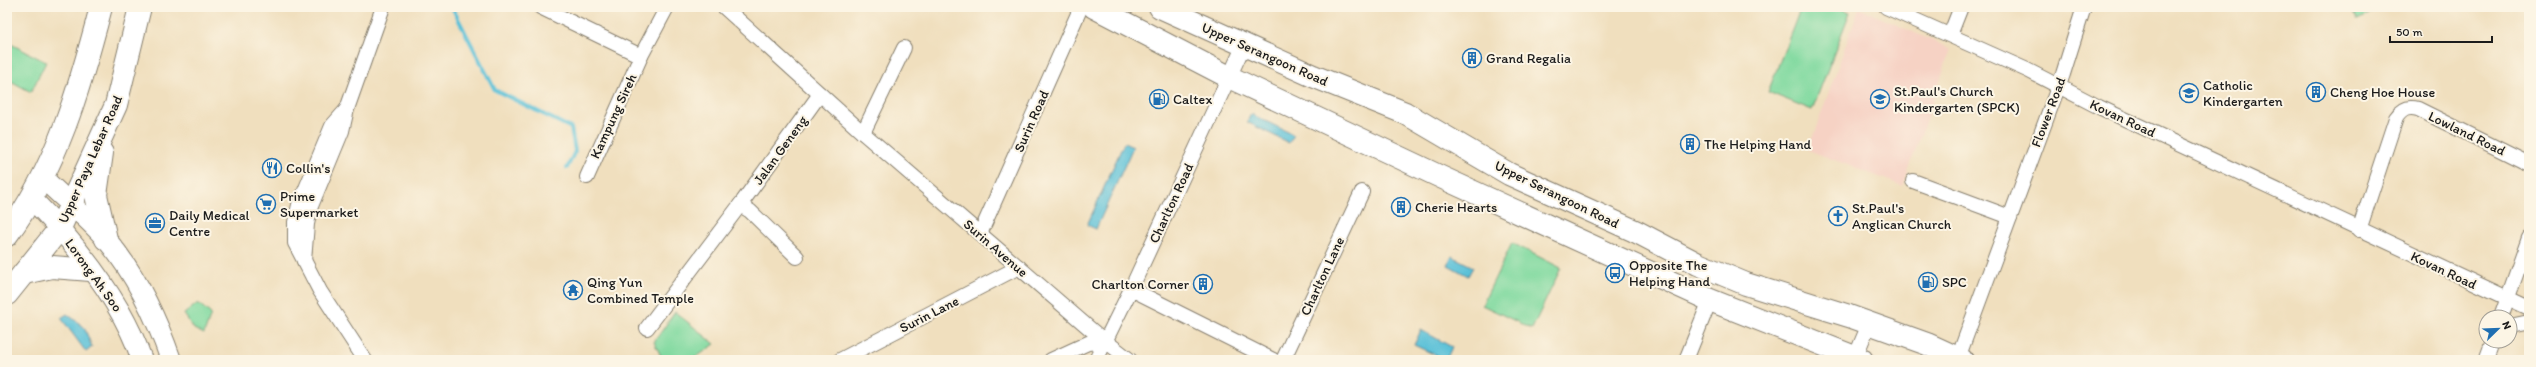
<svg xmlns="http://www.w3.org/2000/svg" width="2536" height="367" viewBox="0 0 2536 367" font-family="Itim,sans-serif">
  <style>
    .built { fill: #f6d2c4 }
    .green { fill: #7fd99f; stroke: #4e7a5e }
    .water { fill: #5bc1d8; stroke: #3c6e7a }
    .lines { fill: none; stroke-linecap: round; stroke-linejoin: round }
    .stream { stroke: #5bc1d8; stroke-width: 4 }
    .street-casing { stroke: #867e6d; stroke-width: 16 }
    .secondary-casing { stroke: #867e6d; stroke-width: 22 }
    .primary-casing { stroke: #867e6d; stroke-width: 24 }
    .street { stroke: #fff; stroke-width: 14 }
    .secondary { stroke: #fff; stroke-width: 20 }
    .primary { stroke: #fff; stroke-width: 22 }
    .labels { text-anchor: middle; stroke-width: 4; stroke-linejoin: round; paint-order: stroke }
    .street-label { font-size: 14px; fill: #1c1c1c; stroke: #fcf5e5 }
    .poi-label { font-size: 14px; fill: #1c1c1c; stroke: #fcf5e5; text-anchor: start }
  </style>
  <rect width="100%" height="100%" fill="#fcf5e5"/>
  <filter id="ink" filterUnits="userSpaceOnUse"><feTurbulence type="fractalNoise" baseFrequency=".025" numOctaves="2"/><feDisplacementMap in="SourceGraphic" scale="8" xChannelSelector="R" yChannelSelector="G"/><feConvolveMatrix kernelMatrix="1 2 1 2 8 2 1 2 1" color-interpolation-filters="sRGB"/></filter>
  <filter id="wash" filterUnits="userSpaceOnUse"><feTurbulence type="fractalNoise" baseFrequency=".012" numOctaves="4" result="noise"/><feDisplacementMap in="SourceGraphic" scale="16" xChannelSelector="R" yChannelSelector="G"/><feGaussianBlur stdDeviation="0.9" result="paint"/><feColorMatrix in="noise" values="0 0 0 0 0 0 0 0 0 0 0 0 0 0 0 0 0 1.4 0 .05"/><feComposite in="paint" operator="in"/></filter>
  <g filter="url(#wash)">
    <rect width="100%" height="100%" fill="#f0dfbe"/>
    <!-- built -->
    <path class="built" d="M 1859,8 L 1951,49 L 1903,186 L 1808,150 Z"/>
    <!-- green -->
    <g class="green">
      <path d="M 1801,7 L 1837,7 L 1850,12 L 1812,110 L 1768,92 Z"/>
      <path d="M 2350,7 L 2381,7 L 2358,20 Z"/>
      <path d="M 7,42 L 46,62 L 31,92 L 7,79 Z"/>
      <path d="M 1512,243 L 1561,268 L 1532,329 L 1482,305 Z"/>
      <path d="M 198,303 L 211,314 L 204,334 L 194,329 L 184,314 Z"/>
      <path d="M 675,312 L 715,344 L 692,360 L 663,360 L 654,342 Z"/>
    </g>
    <!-- water -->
    <g class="water">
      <path d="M 1251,114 L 1294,135 L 1289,143 L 1247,122 Z"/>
      <path d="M 1124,143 L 1133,147 L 1096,229 L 1087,225 Z"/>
      <path d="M 1452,256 L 1473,267 L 1468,276 L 1448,265 Z"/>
      <path d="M 67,314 L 84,327 L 92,347 L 86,352 L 61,318 Z"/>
      <path d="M 1421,330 L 1452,347 L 1446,360 L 1414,345 Z"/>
    </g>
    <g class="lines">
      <!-- stream -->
      <path class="stream" d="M 452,7 L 495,90 L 571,128 L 575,151 L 567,168"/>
    </g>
  </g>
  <g filter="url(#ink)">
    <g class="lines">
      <!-- street casing -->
      <g class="street-casing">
        <g id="street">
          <path d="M 540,7 L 641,56"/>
          <path d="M 724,7 L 863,133 L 1095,333 L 1130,360"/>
          <path d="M 1886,7 L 2027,70 L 2099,107 L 2529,308"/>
          <path d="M 1950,35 L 1961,7"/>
          <path d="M 347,109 L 332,126 L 299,205 L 295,222 L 295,243 L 320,291 L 365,360"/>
          <path d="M 863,133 L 904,48"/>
          <path d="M 587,177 L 641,56 L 667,7"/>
          <path d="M 1913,181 L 2010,217"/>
          <path d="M 740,205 L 750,211 L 797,257"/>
          <path d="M 2359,230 L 2396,118 C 2402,109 2408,106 2418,109 L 2529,164"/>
          <path d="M 980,234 L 1081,7"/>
          <path d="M 304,261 L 307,224 L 311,206 L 342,131 L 347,109 L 383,7"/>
          <path d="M 1131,289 L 1273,360"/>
          <path d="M 2501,317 L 2529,238"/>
          <path d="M 2510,326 L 2529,322"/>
          <path d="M 647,328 L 743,201 L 820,94"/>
          <path d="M 1958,358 L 2063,74 L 2084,7"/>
          <path d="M 840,360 L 1019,267"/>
          <path d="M 1051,360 L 1088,343 L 1106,341"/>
          <path d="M 1096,360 L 1131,289 L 1244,45"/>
          <path d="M 1283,360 L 1362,192"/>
          <path d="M 1686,360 L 1710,300"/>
          <path d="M 1854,360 L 1869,324"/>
          <path d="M 2486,360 L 2493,341"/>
        </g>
      </g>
      <!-- secondary casing -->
      <g class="secondary-casing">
        <g id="secondary">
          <path d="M 44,179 C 64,199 87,217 106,239 C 136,274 156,317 171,360"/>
          <path d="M 32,199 C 75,243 122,301 142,360"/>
        </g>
      </g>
      <!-- primary casing -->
      <g class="primary-casing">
        <g id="primary">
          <path d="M 1094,7 L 1229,77 L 1443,178 L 1710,300 L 1862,360"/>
          <path d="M 1160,7 L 1313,76 L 1405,113 L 1509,174 L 1637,232 L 1698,264 L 1746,284 L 1849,316 L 1927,344 L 1962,360"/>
          <path d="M 102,153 L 96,195 L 106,239"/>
          <path d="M 7,235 C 57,168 80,87 101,7"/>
          <path d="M 24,273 L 52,267 L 91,270"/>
          <path d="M 7,294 L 60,228 L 116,105 L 140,7"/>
        </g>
      </g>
      <!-- street -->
      <use href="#street" class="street"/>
      <!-- secondary -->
      <use href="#secondary" class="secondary"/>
      <!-- primary -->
      <use href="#primary" class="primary"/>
    </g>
  </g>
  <!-- icons -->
  <defs>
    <g id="building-ring" transform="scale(1)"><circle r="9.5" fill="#fcf5e5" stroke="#1f6fb2" stroke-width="1.5"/><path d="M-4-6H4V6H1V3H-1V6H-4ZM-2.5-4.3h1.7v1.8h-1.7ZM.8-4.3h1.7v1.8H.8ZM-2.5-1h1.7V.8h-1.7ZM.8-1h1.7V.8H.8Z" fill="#1f6fb2"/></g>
    <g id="school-ring" transform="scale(1)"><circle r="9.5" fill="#fcf5e5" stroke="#1f6fb2" stroke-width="1.5"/><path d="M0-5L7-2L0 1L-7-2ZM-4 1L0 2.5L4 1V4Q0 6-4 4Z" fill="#1f6fb2"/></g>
    <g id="fuel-ring" transform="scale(1)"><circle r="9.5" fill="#fcf5e5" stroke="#1f6fb2" stroke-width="1.5"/><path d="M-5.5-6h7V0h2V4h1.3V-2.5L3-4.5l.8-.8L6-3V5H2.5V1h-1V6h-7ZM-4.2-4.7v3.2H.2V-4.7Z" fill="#1f6fb2"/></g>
    <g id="restaurant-ring" transform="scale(1)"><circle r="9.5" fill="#fcf5e5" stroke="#1f6fb2" stroke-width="1.5"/><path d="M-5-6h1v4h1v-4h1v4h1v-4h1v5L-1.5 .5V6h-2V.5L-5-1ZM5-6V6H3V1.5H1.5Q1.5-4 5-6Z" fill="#1f6fb2"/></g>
    <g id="supermarket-ring" transform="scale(1)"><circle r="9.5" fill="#fcf5e5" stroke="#1f6fb2" stroke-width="1.5"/><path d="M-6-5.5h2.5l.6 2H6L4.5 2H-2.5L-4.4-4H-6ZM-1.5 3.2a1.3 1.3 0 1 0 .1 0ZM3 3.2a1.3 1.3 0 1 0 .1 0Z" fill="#1f6fb2"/></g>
    <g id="church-ring" transform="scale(1)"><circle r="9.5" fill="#fcf5e5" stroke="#1f6fb2" stroke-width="1.5"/><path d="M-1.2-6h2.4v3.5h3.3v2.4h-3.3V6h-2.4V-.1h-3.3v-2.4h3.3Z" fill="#1f6fb2"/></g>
    <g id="office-ring" transform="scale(1)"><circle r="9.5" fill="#fcf5e5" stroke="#1f6fb2" stroke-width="1.5"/><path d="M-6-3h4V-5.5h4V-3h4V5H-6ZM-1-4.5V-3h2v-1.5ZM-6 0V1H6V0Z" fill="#1f6fb2"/></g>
    <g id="bus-ring" transform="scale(1)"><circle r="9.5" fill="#fcf5e5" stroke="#1f6fb2" stroke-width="1.5"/><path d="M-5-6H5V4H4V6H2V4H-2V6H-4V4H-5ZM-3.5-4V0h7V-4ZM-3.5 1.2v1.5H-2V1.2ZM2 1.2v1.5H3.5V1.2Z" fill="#1f6fb2"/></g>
    <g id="temple-ring" transform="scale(1)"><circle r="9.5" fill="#fcf5e5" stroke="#1f6fb2" stroke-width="1.5"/><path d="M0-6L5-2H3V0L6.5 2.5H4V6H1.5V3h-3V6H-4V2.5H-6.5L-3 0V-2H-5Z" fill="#1f6fb2"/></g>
  </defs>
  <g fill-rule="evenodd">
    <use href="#building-ring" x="1472" y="58"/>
    <use href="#building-ring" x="2316" y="92"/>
    <use href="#school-ring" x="2189" y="93"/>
    <use href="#fuel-ring" x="1159" y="99"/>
    <use href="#school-ring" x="1880" y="99"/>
    <use href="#building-ring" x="1690" y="144"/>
    <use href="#restaurant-ring" x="272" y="168"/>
    <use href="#supermarket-ring" x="266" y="204"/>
    <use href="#building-ring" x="1401" y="207"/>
    <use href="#church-ring" x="1838" y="216"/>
    <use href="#office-ring" x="155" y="223"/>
    <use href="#bus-ring" x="1615" y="273"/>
    <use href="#fuel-ring" x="1928" y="282"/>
    <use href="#building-ring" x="1203" y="284"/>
    <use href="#temple-ring" x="573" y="290"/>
  </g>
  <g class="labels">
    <!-- street labels -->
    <g class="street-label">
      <text transform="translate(1265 54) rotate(24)" y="5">Upper Serangoon Road</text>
      <text transform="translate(2048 112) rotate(-69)" y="5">Flower Road</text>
      <text transform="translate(613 116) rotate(-65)" y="5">Kampung Sireh</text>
      <text transform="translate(2123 118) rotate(25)" y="5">Kovan Road</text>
      <text transform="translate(1031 121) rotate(-66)" y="5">Surin Road</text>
      <text transform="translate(2467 133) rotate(26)" y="5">Lowland Road</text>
      <text transform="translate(780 150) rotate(-54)" y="5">Jalan Geneng</text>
      <text transform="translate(90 159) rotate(-66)" y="5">Upper Paya Lebar Road</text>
      <text transform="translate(1557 194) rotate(26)" y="5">Upper Serangoon Road</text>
      <text transform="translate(1171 203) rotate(-65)" y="5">Charlton Road</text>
      <text transform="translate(996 248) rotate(41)" y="5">Surin Avenue</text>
      <text transform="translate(2444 270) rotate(25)" y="5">Kovan Road</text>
      <text transform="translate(94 275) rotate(54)" y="5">Lorong Ah Soo</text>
      <text transform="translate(1322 276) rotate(-65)" y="5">Charlton Lane</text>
      <text transform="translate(929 314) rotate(-27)" y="5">Surin Lane</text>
    </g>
    <!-- poi labels -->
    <g class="poi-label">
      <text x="1486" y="63">Grand Regalia</text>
      <text x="2203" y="90">Catholic<tspan x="2203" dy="16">Kindergarten</tspan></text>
      <text x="1894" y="96">St.Paul's Church<tspan x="1894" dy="16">Kindergarten (SPCK)</tspan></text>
      <text x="2330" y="97">Cheng Hoe House</text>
      <text x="1173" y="104">Caltex</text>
      <text x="1704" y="149">The Helping Hand</text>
      <text x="286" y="173">Collin's</text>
      <text x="280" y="201">Prime<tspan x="280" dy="16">Supermarket</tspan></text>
      <text x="1415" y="212">Cherie Hearts</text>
      <text x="1852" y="213">St.Paul's<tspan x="1852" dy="16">Anglican Church</tspan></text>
      <text x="169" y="220">Daily Medical<tspan x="169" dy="16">Centre</tspan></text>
      <text x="1629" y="270">Opposite The<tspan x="1629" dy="16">Helping Hand</tspan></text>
      <text x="587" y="287">Qing Yun<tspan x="587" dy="16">Combined Temple</tspan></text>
      <text x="1942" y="287">SPC</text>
      <text x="1189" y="289" text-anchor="end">Charlton Corner</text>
    </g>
  </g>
  <!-- margin -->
  <rect width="2536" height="367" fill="none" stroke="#fcf5e5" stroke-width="24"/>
  <!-- north arrow -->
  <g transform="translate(2498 329) rotate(67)"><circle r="19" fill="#fcf5e5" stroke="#a29e95"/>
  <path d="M0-3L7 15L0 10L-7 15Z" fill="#1f6fb2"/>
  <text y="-6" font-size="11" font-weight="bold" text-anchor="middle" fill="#1c1c1c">N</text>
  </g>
  <!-- scale -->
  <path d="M2390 36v6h102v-6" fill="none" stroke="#1c1c1c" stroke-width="2"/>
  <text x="2396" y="36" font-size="12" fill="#1c1c1c" stroke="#fcf5e5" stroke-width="3" paint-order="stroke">50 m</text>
</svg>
